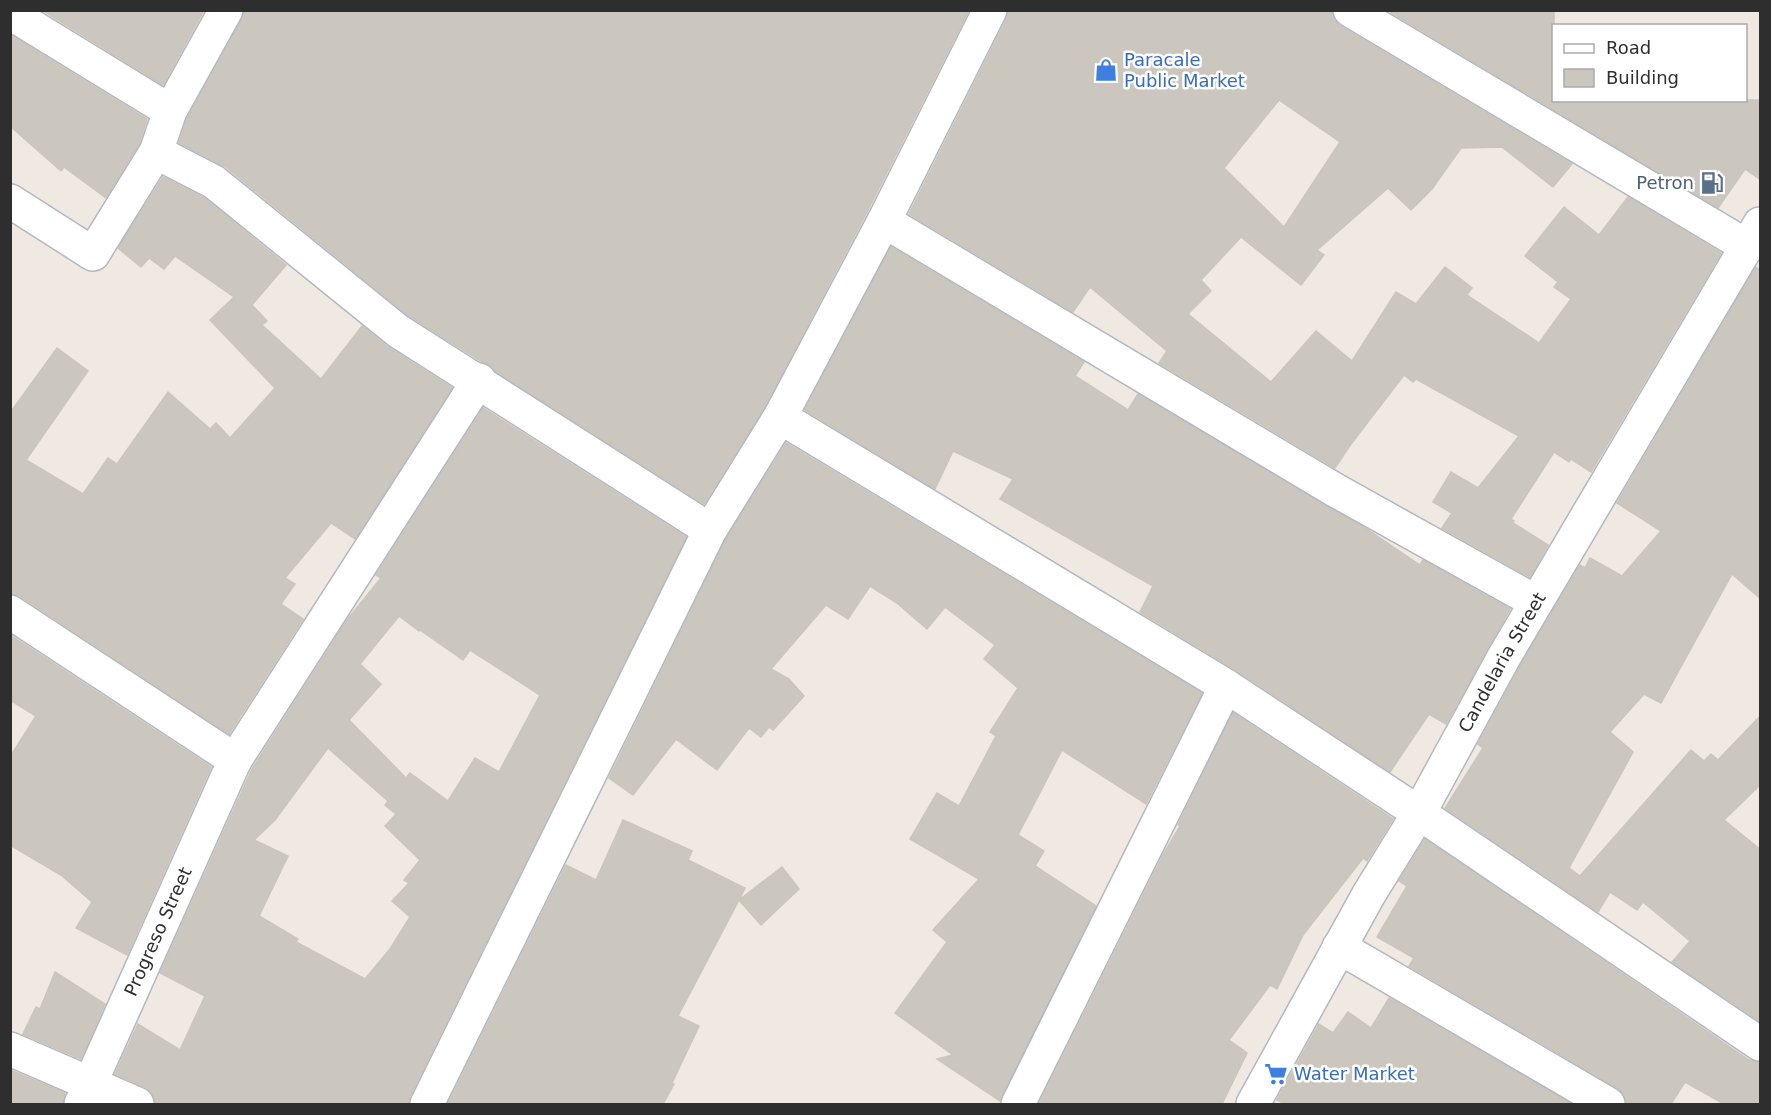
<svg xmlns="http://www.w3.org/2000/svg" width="1771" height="1115" viewBox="0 0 1771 1115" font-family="'DejaVu Sans',sans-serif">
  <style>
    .building { fill: #cbc7bf; stroke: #cbc5ba; stroke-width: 1.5; fill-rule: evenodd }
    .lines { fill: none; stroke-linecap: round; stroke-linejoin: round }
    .minor-casing { stroke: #b4b7c1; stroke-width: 36 }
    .minor { stroke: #fff; stroke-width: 33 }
    .labels { text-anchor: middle; stroke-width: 5; stroke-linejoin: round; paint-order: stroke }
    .shop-label { font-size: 18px; fill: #366cbe; stroke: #fff; text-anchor: start }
    .service-label { font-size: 18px; fill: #4e5e75; stroke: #fff; text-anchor: end }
    .street-label { font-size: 18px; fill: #2e2e2e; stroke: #fff }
  </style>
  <rect width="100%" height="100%" fill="#efe9e1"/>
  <!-- building -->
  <g class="building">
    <path d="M 42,10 L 204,10 L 163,85 Z"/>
    <path d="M 245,10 L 969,10 L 867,212 L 764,408 L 704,504 L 495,371 L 490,365 L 481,361 L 409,316 L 226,167 L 179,143 L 187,119 L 242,19 Z"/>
    <path d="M 1008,10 L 1331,10 L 1334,20 L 1340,26 L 1572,164 L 1553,187 L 1502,147 L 1461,148 L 1432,189 L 1411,210 L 1388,188 L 1317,250 L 1324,255 L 1301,285 L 1241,237 L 1201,280 L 1211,291 L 1188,314 L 1271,382 L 1316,331 L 1352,361 L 1396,292 L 1416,304 L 1445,267 L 1472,288 L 1467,295 L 1539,343 L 1571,299 L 1554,287 L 1558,282 L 1525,256 L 1564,207 L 1599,235 L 1628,197 L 1721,253 L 1591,472 L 1571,459 L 1569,462 L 1554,452 L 1511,519 L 1514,521 L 1513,523 L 1548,545 L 1530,577 L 1442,528 L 1452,513 L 1433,502 L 1451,472 L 1478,488 L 1519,436 L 1416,379 L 1413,382 L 1404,375 L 1351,444 L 1335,468 L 1159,363 L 1167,351 L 1090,287 L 1073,312 L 909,214 L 1007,18 ZM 1279,100 L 1340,142 L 1284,227 L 1224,168 Z"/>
    <path d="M 1387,10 L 1554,10 L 1554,100 L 1761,100 L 1761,180 L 1745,169 L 1718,208 Z"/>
    <path d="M 10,35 L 147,119 L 139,144 L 106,198 L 64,167 L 61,171 L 10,126 Z"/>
    <path d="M 163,177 L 204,198 L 286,265 L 252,305 L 267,321 L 262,325 L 321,379 L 362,326 L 388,347 L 452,388 L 355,539 L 331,523 L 285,578 L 295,584 L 281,604 L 303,619 L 229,734 L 20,596 L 10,593 L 10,413 L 57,348 L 88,371 L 26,460 L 83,494 L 108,458 L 117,464 L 168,392 L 210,429 L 216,423 L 230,438 L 275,388 L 210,320 L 234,297 L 175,256 L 164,269 L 149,258 L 141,267 L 118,248 Z"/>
    <path d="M 891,247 L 1084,362 L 1075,376 L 1128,410 L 1138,394 L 1365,528 L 1420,565 L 1423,560 L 1510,609 L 1446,724 L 1429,714 L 1390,772 L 1236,670 L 1140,612 L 1153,586 L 1000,499 L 1013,479 L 953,451 L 935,489 L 805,410 Z"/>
    <path d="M 1756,267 L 1761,271 L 1761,599 L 1732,574 L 1661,703 L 1644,694 L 1610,732 L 1633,752 L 1569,868 L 1580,876 L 1691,750 L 1704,761 L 1711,754 L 1718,760 L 1761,715 L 1761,784 L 1724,820 L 1761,850 L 1761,1022 L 1672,962 L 1690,941 L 1643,902 L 1637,910 L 1610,892 L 1598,912 L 1445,808 L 1483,748 L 1478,744 L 1520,666 L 1580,565 L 1585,568 L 1590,558 L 1622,576 L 1661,531 L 1617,503 Z"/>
    <path d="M 483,408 L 686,537 L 410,1096 L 408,1104 L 155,1104 L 152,1093 L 145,1087 L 115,1074 L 138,1024 L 180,1050 L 205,996 L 160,973 L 252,769 L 347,620 L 381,578 L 376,575 ZM 399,616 L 419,631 L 420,630 L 463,660 L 470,650 L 540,695 L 499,772 L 475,758 L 448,801 L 410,773 L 406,778 L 349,720 L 381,684 L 360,664 ZM 328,748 L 388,801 L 385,805 L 396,814 L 385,826 L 420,860 L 404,880 L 409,883 L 392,901 L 410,917 L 390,949 L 365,979 L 296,942 L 298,939 L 259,916 L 288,856 L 254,840 L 275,820 Z"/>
    <path d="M 786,443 L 1202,693 L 1146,804 L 1062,750 L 1018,835 L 1044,851 L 1035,866 L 1096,906 L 1000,1101 L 937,1059 L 953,1055 L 895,1013 L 947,942 L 933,930 L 979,879 L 910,839 L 937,793 L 959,806 L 996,736 L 990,732 L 1018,688 L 984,659 L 995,645 L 945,607 L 927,629 L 897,603 L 870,586 L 848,619 L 826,605 L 771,669 L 789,679 L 804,696 L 773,730 L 769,727 L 761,737 L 749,728 L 717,770 L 676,739 L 633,795 L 609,778 L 726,539 Z"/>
    <path d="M 10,635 L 211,767 L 127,955 L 76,928 L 92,902 L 61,875 L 10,845 L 10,757 L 36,716 L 10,700 Z"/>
    <path d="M 1233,713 L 1393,819 L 1367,861 L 1363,858 L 1303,935 L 1277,989 L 1270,985 L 1229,1040 L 1247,1053 L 1222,1104 L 1039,1104 L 1164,853 L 1180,826 L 1178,825 Z"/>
    <path d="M 623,820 L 692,851 L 688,860 L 745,888 L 739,900 L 782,867 L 799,889 L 761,925 L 739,900 L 678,1016 L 699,1026 L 672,1083 L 674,1084 L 663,1104 L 448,1104 L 566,865 L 596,880 Z"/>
    <path d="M 1425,839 L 1749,1060 L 1761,1062 L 1761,1104 L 1724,1104 L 1685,1082 L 1671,1104 L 1627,1104 L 1624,1095 L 1617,1088 L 1409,966 L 1414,958 L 1377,937 L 1407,886 L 1399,881 Z"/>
    <path d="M 55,972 L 105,1004 L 81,1059 L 23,1034 L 36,1007 L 40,1009 Z"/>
    <path d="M 1389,998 L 1572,1104 L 1285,1104 L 1277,1100 L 1319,1024 L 1333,1033 L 1348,1012 L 1371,1028 Z"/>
    <path d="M 10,1070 L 65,1093 L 63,1104 L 10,1104 Z"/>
  </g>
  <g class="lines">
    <!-- minor casing -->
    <g class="minor-casing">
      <g id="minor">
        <path d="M 1350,10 L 1748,247"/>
        <path d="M 10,13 L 170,111"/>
        <path d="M 156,152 L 214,182 L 398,331 L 710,530"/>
        <path d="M 10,201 L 93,254 L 156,152 L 170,111 L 226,10"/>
        <path d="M 884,221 L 1335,490 L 1536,602"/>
        <path d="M 780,417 L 1226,686 L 1419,813 L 1760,1044"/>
        <path d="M 10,612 L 235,760 L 479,380"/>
        <path d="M 1339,947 L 1608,1104"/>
        <path d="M 10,1049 L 137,1104"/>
        <path id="s1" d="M 81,1104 L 235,760"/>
        <path d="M 427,1104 L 710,530 L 780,417 L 884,221 L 990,10"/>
        <path d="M 1018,1104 L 1226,686"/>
        <path id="s2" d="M 1253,1104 L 1369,894 L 1419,813 L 1504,657 L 1760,224"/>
      </g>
    </g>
    <!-- minor -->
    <use href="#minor" class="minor"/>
  </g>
  <!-- icons -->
  <defs>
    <g id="shop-bare" transform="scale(1.8)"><path d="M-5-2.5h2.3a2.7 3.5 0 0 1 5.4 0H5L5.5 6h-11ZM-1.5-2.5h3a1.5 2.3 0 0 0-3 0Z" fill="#3f7fe0" stroke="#fff" stroke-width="2.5" paint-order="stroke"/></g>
    <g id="fuel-bare" transform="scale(1.8)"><path d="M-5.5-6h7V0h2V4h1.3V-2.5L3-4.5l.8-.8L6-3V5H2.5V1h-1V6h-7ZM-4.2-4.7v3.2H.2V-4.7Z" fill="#5c6f8a" stroke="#fff" stroke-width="2.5" paint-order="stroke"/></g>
    <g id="supermarket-bare" transform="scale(1.8)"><path d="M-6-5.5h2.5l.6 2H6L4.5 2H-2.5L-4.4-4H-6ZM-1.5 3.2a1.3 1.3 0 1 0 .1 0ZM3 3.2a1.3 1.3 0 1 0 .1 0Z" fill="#3f7fe0" stroke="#fff" stroke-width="2.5" paint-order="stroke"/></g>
  </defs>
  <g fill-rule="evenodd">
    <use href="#shop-bare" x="1106" y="70"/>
    <use href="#fuel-bare" x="1712" y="183"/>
    <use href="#supermarket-bare" x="1276" y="1074"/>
  </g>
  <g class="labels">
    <!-- shop labels -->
    <g class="shop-label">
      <text x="1124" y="66">Paracale<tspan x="1124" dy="21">Public Market</tspan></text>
      <text x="1294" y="1080">Water Market</text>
    </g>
    <!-- service labels -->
    <g class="service-label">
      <text x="1694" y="189">Petron</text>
    </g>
    <!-- street labels -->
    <g class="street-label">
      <text dy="6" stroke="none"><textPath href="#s2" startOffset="507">Candelaria Street</textPath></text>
      <text dy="6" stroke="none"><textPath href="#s1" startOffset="189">Progreso Street</textPath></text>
    </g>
  </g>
  <!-- border -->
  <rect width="1771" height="1115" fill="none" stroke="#2e2e2e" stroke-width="24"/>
  <!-- legend -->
  <rect x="1552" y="24" width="195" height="78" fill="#ffffff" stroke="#ababab" stroke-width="1.5"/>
  <rect x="1564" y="44" width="30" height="9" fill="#ffffff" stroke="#ababab" stroke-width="1.5"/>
  <text x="1606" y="54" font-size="18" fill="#2e2e2e">Road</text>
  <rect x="1564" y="69" width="30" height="18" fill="#cbc7bf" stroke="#ababab" stroke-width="1.5"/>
  <text x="1606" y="84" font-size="18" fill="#2e2e2e">Building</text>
</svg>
